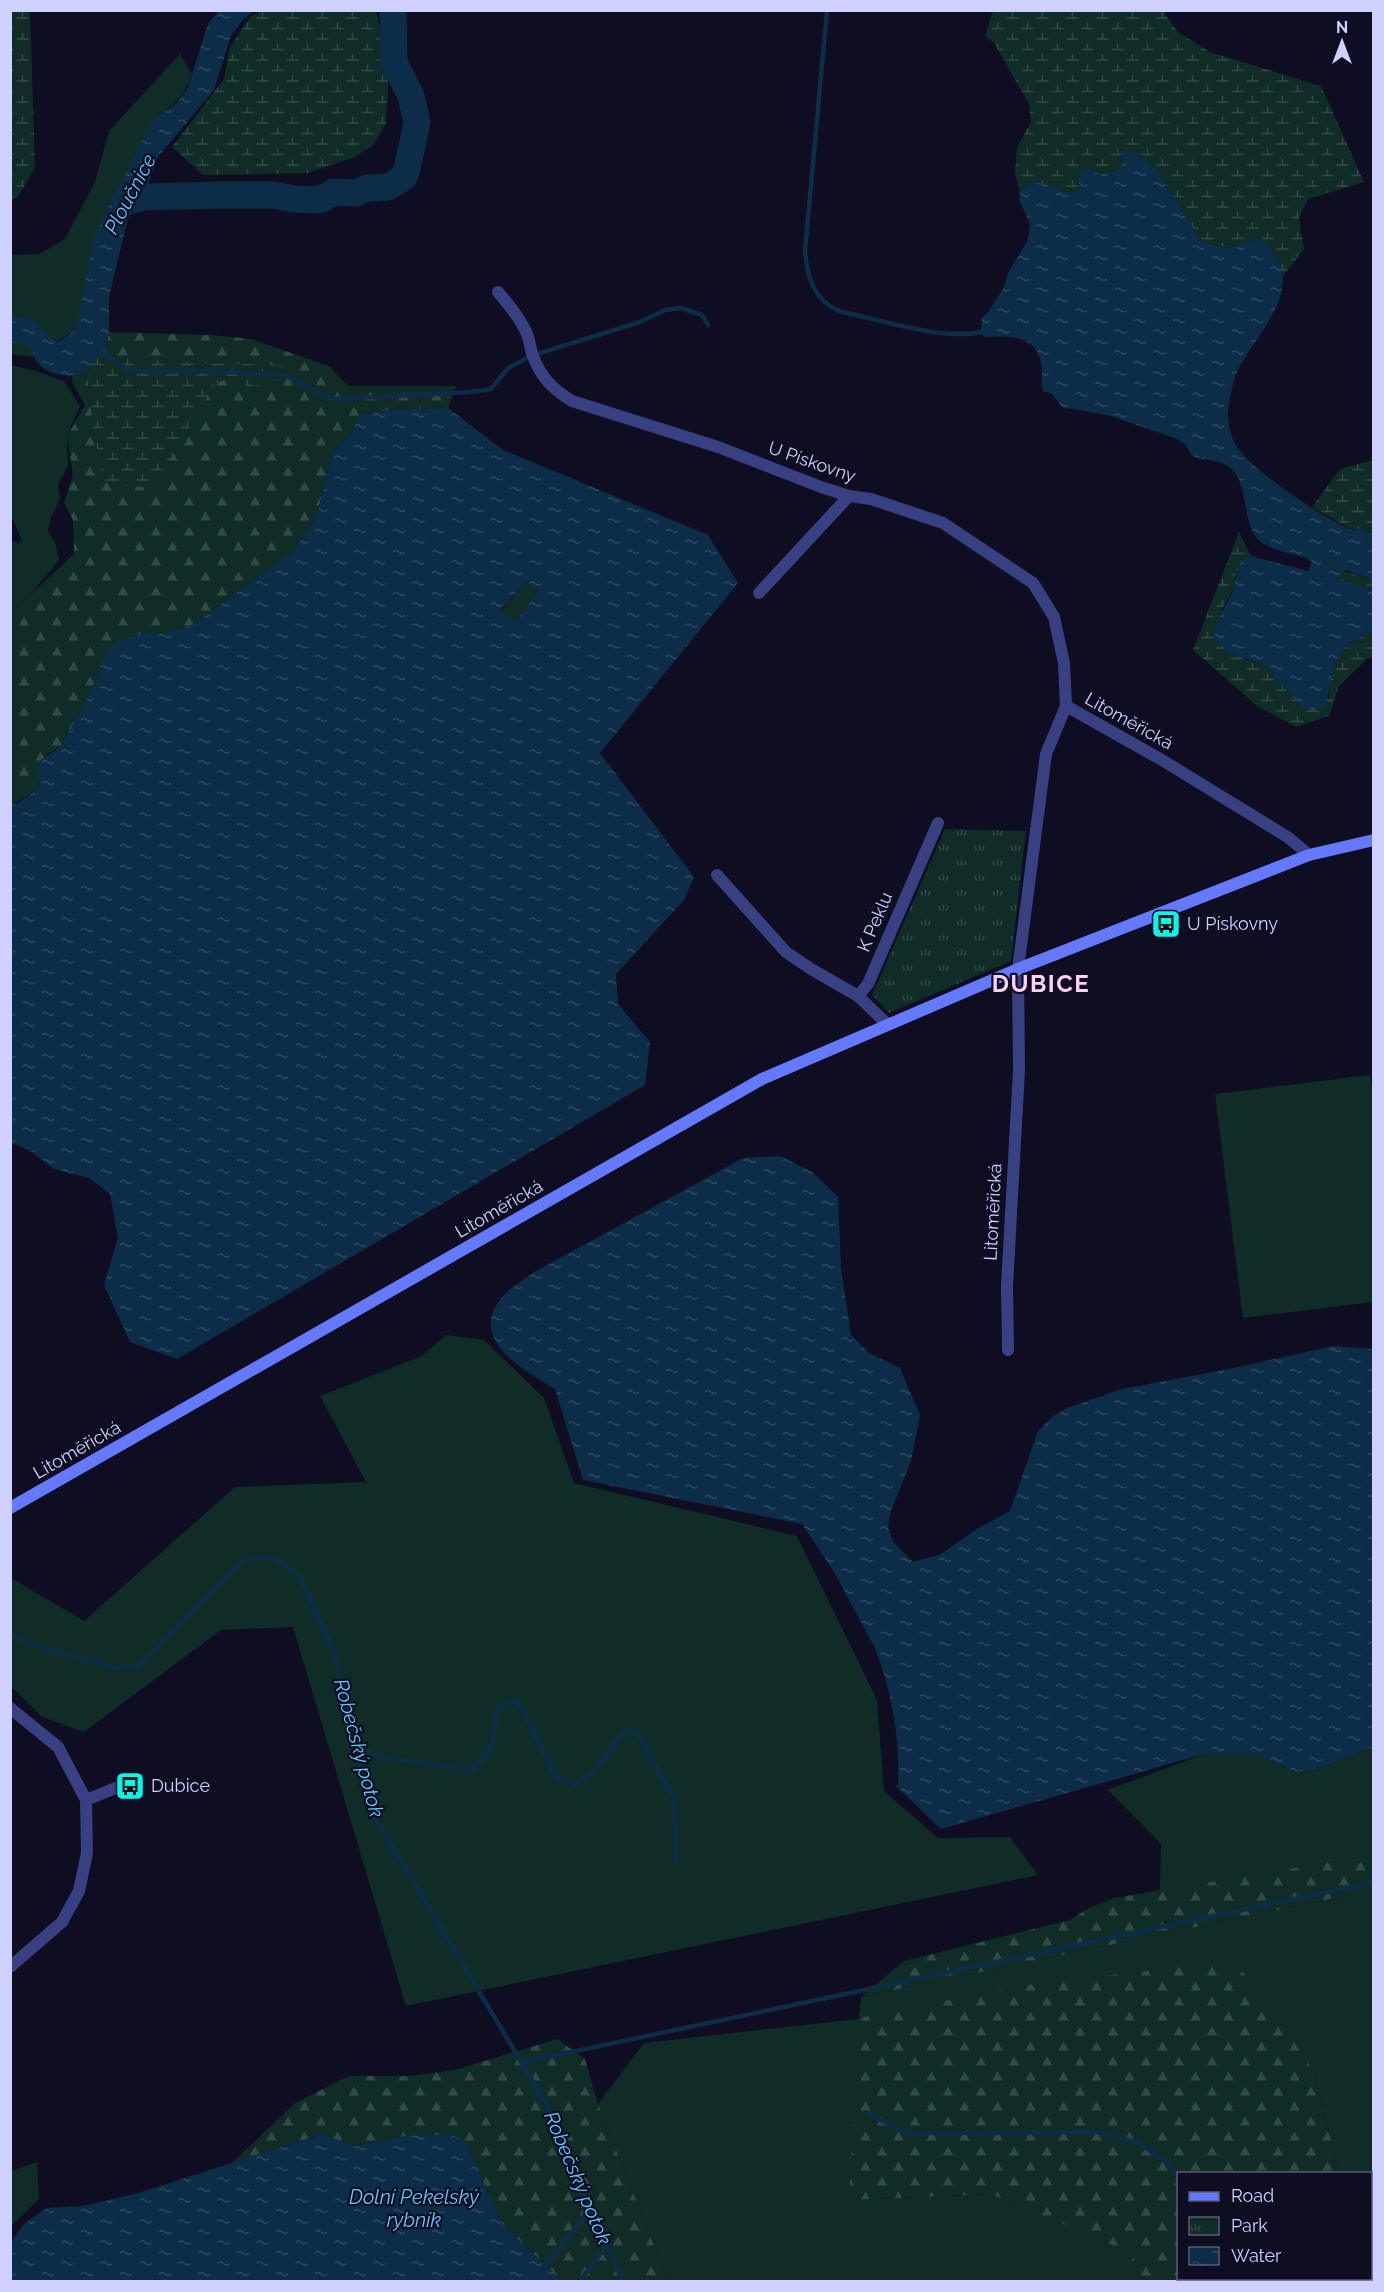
<svg xmlns="http://www.w3.org/2000/svg" width="1384" height="2292" viewBox="0 0 1384 2292" font-family="Raleway,sans-serif">
  <style>
    .grass { fill: #102c27 }
    .forest { fill: url(#forest-firs) }
    .wetland { fill: url(#wetland-marsh) }
    .park { fill: url(#park-tufts) }
    .water { fill: url(#water-ripples); fill-rule: evenodd }
    .lines { fill: none; stroke-linecap: round; stroke-linejoin: round }
    .stream { stroke: #0c2c47; stroke-width: 4.5 }
    .river { stroke: #0c2c47; stroke-width: 27 }
    .street { stroke: #384082; stroke-width: 12 }
    .secondary { stroke: #6579ff; stroke-width: 12 }
    .labels { text-anchor: middle; stroke-width: 4.5; stroke-linejoin: round; paint-order: stroke }
    .street-label { font-size: 18px; fill: #ced0ff; stroke: #0e0d22 }
    .poi-label { font-size: 18px; fill: #ced0ff; stroke: #0e0d22; text-anchor: start }
    .water-label { font-size: 20px; font-style: italic; fill: #5cccff; stroke: #0e0d22 }
    .district-label { font-size: 24px; font-weight: bold; letter-spacing: 1.5px; fill: #ffd0f5; stroke: #0e0d22 }
  </style>
  <defs>
    <pattern id="forest-firs" width="22" height="20" patternUnits="userSpaceOnUse" patternTransform="scale(1.5)"><rect width="22" height="20" fill="#102c27"/><path d="M5 1l3.5 6h-7zM16 11l3.5 6h-7z" fill="#324a47"/></pattern>
    <pattern id="wetland-marsh" width="20" height="14" patternUnits="userSpaceOnUse" patternTransform="scale(1.5)"><rect width="20" height="14" fill="#102c27"/><path d="M1 5h8M5 5V1M11 12h8M15 12V8" fill="none" stroke="#324a47"/></pattern>
    <pattern id="park-tufts" width="24" height="20" patternUnits="userSpaceOnUse" patternTransform="scale(1.5)"><rect width="24" height="20" fill="#102c27"/><path d="M3 7l-1-3M5 7V3M7 7l1-3M15 17l-1-3M17 17v-4M19 17l1-3" fill="none" stroke="#324a47"/></pattern>
    <pattern id="water-ripples" width="26" height="14" patternUnits="userSpaceOnUse" patternTransform="scale(1.5)"><rect width="26" height="14" fill="#0c2c47"/><path d="M2 4q2-2 4 0t4 0M15 11q2-2 4 0t4 0" fill="none" stroke="#2e4a63"/></pattern>
  </defs>
  <rect width="100%" height="100%" fill="#0e0d22"/>
  <!-- grass -->
  <g class="grass">
    <path d="M 180,54 L 192,74 C 185,97 171,107 152,121 L 76,329 L 33,357 L 11,354 L 10,255 L 40,254 L 65,239 L 95,182 L 109,131 Z"/>
    <path d="M 11,365 L 36,371 L 64,381 L 80,406 L 67,436 L 68,467 L 58,483 L 60,499 L 50,519 L 48,531 L 55,542 L 59,560 L 30,595 L 11,613 L 10,539 L 18,544 L 22,540 L 13,520 L 11,521 Z"/>
    <path d="M 526,582 L 538,588 L 517,621 L 500,612 Z"/>
    <path d="M 1370,1075 L 1374,1105 L 1373,1302 L 1243,1318 L 1215,1094 Z"/>
    <path d="M 446,1335 L 484,1340 L 544,1398 L 574,1483 L 797,1536 L 877,1700 L 884,1791 L 938,1838 L 1010,1837 L 1038,1875 L 406,2006 L 293,1627 L 221,1630 L 84,1732 L 42,1717 L 11,1686 L 11,1578 L 84,1621 L 235,1487 L 366,1482 L 320,1396 L 422,1356 Z"/>
    <path d="M 1373,1747 L 1373,1855 L 1160,1891 L 1161,1844 L 1108,1790 L 1204,1754 L 1258,1754 L 1295,1772 L 1316,1770 Z"/>
    <path d="M 1373,1890 L 1373,2272 L 1370,2266 L 1370,2174 L 1339,2173 L 1314,2072 L 849,2200 L 991,2194 L 1135,2254 L 1124,2281 L 668,2281 L 598,2104 L 644,2043 L 859,2019 L 861,1997 Z"/>
    <path d="M 37,2162 L 39,2199 L 11,2226 L 11,2171 Z"/>
  </g>
  <!-- forest -->
  <g class="forest">
    <path d="M 109,332 L 211,335 L 251,339 L 329,366 L 348,386 L 456,386 L 448,408 L 381,410 L 359,415 L 352,432 L 333,451 L 317,515 L 295,549 L 193,625 L 162,633 L 144,633 L 99,668 L 98,677 L 62,746 L 47,754 L 36,790 L 11,806 L 11,613 L 74,554 L 73,520 L 64,503 L 73,475 L 67,436 L 85,405 L 73,384 L 72,376 L 88,370 L 101,354 L 105,354 Z"/>
    <path d="M 1373,1855 L 1373,1890 L 861,1997 L 904,1961 L 1070,1920 L 1089,1908 L 1114,1898 Z"/>
    <path d="M 1221,1962 L 1242,1971 L 1283,2026 L 1314,2072 L 1339,2173 L 1178,2174 L 1178,2278 L 1370,2278 L 1371,2266 L 1373,2272 L 1373,2281 L 1124,2281 L 1134,2254 L 991,2194 L 849,2200 L 859,2018 L 1020,1986 Z"/>
    <path d="M 557,2039 L 585,2059 L 598,2104 L 668,2281 L 559,2281 L 555,2274 L 502,2224 L 466,2142 L 406,2136 L 355,2146 L 321,2134 L 232,2163 L 295,2103 L 349,2076 L 409,2076 L 455,2070 Z"/>
  </g>
  <!-- wetland -->
  <g class="wetland">
    <path d="M 11,10 L 30,11 L 35,167 L 18,197 L 11,200 Z"/>
    <path d="M 263,10 L 376,11 L 389,71 L 386,124 L 373,145 L 355,157 L 308,173 L 203,175 L 172,147 L 224,79 L 230,47 L 250,17 Z"/>
    <path d="M 996,11 L 1163,11 L 1178,32 L 1210,52 L 1321,86 L 1364,182 L 1308,199 L 1299,218 L 1304,249 L 1283,276 L 1280,262 L 1254,238 L 1240,248 L 1225,247 L 1200,240 L 1156,167 L 1121,155 L 1123,163 L 1117,172 L 1101,174 L 1089,169 L 1079,176 L 1080,193 L 1071,194 L 1045,184 L 1031,182 L 1020,191 L 1015,174 L 1017,147 L 1031,122 L 1029,104 L 994,43 L 985,36 L 992,13 Z"/>
    <path d="M 101,354 L 201,363 L 284,365 L 290,378 L 250,387 L 229,378 L 215,384 L 153,488 L 104,483 C 100,463 84,385 89,369 C 91,363 96,358 101,354 Z"/>
    <path d="M 1373,460 L 1373,535 L 1369,531 L 1349,528 L 1312,507 L 1340,469 Z"/>
    <path d="M 1239,532 L 1251,556 C 1233,563 1238,583 1230,596 C 1226,603 1220,609 1221,617 C 1222,628 1238,649 1243,659 L 1263,664 L 1303,708 L 1329,698 C 1329,664 1340,643 1373,632 L 1373,658 L 1368,658 L 1339,686 L 1329,716 L 1296,727 L 1257,706 L 1193,650 Z"/>
    <path d="M 1341,570 L 1373,580 L 1373,591 L 1339,580 Z"/>
  </g>
  <!-- park -->
  <path class="park" d="M 945,829 L 1026,831 L 1011,961 L 889,1013 L 872,995 Z"/>
  <!-- water -->
  <g class="water">
    <path d="M 218,11 L 253,11 L 241,22 L 231,36 L 214,90 L 158,157 L 143,197 L 128,218 L 109,297 L 109,332 L 105,355 L 99,356 C 95,361 91,368 86,371 C 69,382 32,372 33,349 L 25,344 L 11,342 L 11,315 L 34,320 L 55,341 L 60,341 L 76,329 L 94,236 L 152,121 L 177,103 L 188,87 L 208,24 Z"/>
    <path d="M 1130,151 L 1156,167 L 1200,240 C 1224,247 1232,254 1254,238 C 1265,240 1269,245 1275,254 C 1301,293 1256,335 1239,368 C 1233,378 1228,407 1228,417 C 1229,430 1232,441 1240,451 C 1257,473 1322,517 1348,528 C 1357,531 1366,528 1373,535 L 1373,580 L 1346,570 L 1341,571 L 1339,579 L 1373,591 L 1373,632 C 1345,641 1335,655 1330,683 C 1328,692 1329,698 1324,706 L 1315,709 L 1303,708 L 1263,664 L 1233,655 L 1216,642 L 1214,637 L 1222,611 L 1231,596 L 1241,561 L 1251,556 L 1308,571 L 1312,562 L 1306,558 C 1294,554 1278,552 1266,545 C 1236,529 1255,483 1226,465 C 1217,459 1201,461 1191,455 L 1186,445 L 1177,439 L 1111,416 L 1062,407 L 1052,394 L 1043,391 C 1040,384 1043,376 1042,368 C 1038,334 1011,336 984,337 L 981,332 L 982,318 L 989,311 L 1005,285 L 1008,273 L 1028,240 L 1030,224 L 1019,199 L 1020,191 L 1031,182 L 1045,184 L 1071,194 L 1079,193 L 1079,176 L 1082,169 L 1089,169 L 1101,174 L 1117,172 L 1123,163 L 1121,155 L 1123,152 Z"/>
    <path d="M 448,408 L 503,450 L 708,535 L 738,583 L 600,753 L 694,877 L 684,900 L 616,974 L 618,1004 L 650,1042 L 645,1085 L 177,1359 L 130,1342 L 104,1285 L 118,1238 L 110,1194 L 89,1178 L 54,1169 L 29,1150 L 11,1143 L 11,806 C 20,802 40,792 39,780 C 38,772 37,769 39,761 L 62,746 L 98,677 L 99,668 L 106,654 L 117,642 L 144,633 L 162,633 L 193,625 L 295,549 L 317,515 L 333,451 L 352,432 L 359,415 L 381,410 ZM 526,582 L 538,589 L 517,621 L 500,611 Z"/>
    <path d="M 780,1156 L 812,1172 L 838,1197 L 841,1269 L 851,1335 L 869,1353 L 900,1368 L 920,1415 L 911,1461 L 891,1511 L 888,1527 L 893,1542 L 913,1562 L 941,1554 L 977,1529 L 1010,1511 L 1038,1431 L 1053,1416 L 1067,1408 L 1122,1389 L 1234,1368 L 1333,1346 L 1373,1349 L 1373,1747 L 1316,1770 L 1295,1772 L 1258,1754 L 1204,1754 L 941,1829 L 895,1785 L 898,1785 C 900,1738 892,1692 875,1648 L 834,1572 L 802,1524 L 583,1480 L 555,1389 C 527,1371 468,1342 500,1300 C 509,1288 524,1279 536,1271 L 743,1158 Z"/>
    <path d="M 322,2134 L 355,2146 L 406,2136 L 450,2134 L 466,2142 L 502,2224 L 555,2274 L 559,2281 L 11,2281 L 11,2242 L 24,2224 L 47,2208 L 83,2206 L 138,2193 Z"/>
  </g>
  <g class="lines">
    <!-- stream -->
    <g class="stream">
      <path d="M 827,10 L 805,251 C 807,277 814,300 839,311 C 876,319 945,341 981,332"/>
      <path d="M 100,351 L 127,369 L 136,371 L 208,371 L 284,375 L 333,399 L 470,392 L 491,389 L 508,368 L 527,358"/>
      <path d="M 537,354 L 640,322 L 665,310 L 681,308 L 702,315 L 708,325"/>
      <path d="M 10,1635 L 49,1650 L 115,1668 L 138,1666 L 244,1559 L 273,1557 L 300,1577 L 333,1649 L 355,1748 L 374,1816 L 547,2105 L 565,2157 L 591,2208 L 623,2282"/>
      <path d="M 355,1748 L 390,1759 L 473,1769 L 491,1749 L 499,1704 L 517,1701 L 556,1777 L 575,1785 L 590,1775 L 625,1731 L 636,1732 L 674,1798 L 676,1862"/>
      <path d="M 524,2062 L 1374,1882"/>
      <path d="M 868,2113 L 905,2133 L 1100,2132 L 1138,2143 L 1167,2161 L 1178,2179"/>
      <path d="M 543,2269 L 591,2208"/>
      <path d="M 1217,2278 L 1218,2282"/>
      <path d="M 579,2282 L 607,2245"/>
    </g>
    <!-- river -->
    <path class="river" d="M 125,202 L 143,197 L 222,195 L 275,195 L 293,199 L 319,200 L 334,192 L 356,193 L 367,188 L 388,187 L 398,181 L 404,177 L 407,169 L 417,123 L 411,96 L 394,62 L 393,10"/>
    <!-- street -->
    <g class="street">
      <path d="M 498,292 C 509,305 520,318 527,334 C 530,341 530,349 533,356 C 541,378 553,389 572,401 L 718,447 L 821,487 L 849,496 L 871,499 L 943,523 L 1033,583 L 1054,617 L 1064,663 L 1066,706 L 1046,754 L 1018,969 L 1019,1070 L 1007,1286 L 1008,1350"/>
      <path d="M 759,593 L 849,496"/>
      <path d="M 1066,706 L 1162,760 L 1289,838 L 1309,855"/>
      <path d="M 717,875 L 786,952 L 811,969 L 858,996"/>
      <path d="M 887,1024 L 858,996 L 868,984 L 938,823"/>
      <path d="M 10,1708 L 58,1747 L 86,1800 L 87,1853 L 79,1891 L 62,1922 L 10,1967"/>
      <path d="M 86,1800 L 138,1779"/>
    </g>
    <!-- secondary -->
    <path class="secondary" d="M 10,1508 L 762,1079 L 1018,969 L 1309,855 L 1374,840"/>
  </g>
  <!-- icons -->
  <defs>
    <g id="bus-square" transform="scale(1.5)"><rect x="-9" y="-9" width="18" height="18" rx="4" fill="#00f9ed" stroke="#0e0d22"/><path d="M-5-6H5V4H4V6H2V4H-2V6H-4V4H-5ZM-3.5-4V0h7V-4ZM-3.5 1.2v1.5H-2V1.2ZM2 1.2v1.5H3.5V1.2Z" fill="#111"/></g>
  </defs>
  <g fill-rule="evenodd">
    <use href="#bus-square" x="1166" y="924"/>
    <use href="#bus-square" x="130" y="1786"/>
  </g>
  <g class="labels">
    <!-- street labels -->
    <g class="street-label">
      <text transform="translate(812 462) rotate(19)" y="6">U Pískovny</text>
      <text transform="translate(1129 721) rotate(29)" y="6">Litoměřická</text>
      <text transform="translate(875 922) rotate(-67)" y="6">K Peklu</text>
      <text transform="translate(499 1209) rotate(-30)" y="6">Litoměřická</text>
      <text transform="translate(993 1212) rotate(-87)" y="6">Litoměřická</text>
      <text transform="translate(77 1450) rotate(-30)" y="6">Litoměřická</text>
    </g>
    <!-- poi labels -->
    <g class="poi-label">
      <text x="1187" y="930">U Pískovny</text>
      <text x="151" y="1792">Dubice</text>
    </g>
    <!-- water labels -->
    <g class="water-label">
      <text transform="translate(130 194) rotate(-62)" y="7">Ploučnice</text>
      <text transform="translate(359 1748) rotate(75)" y="7">Robečský potok</text>
      <text transform="translate(578 2178) rotate(67)" y="7">Robečský potok</text>
      <text x="414" y="2204">Dolní Pekelský<tspan x="414" dy="23">rybník</tspan></text>
    </g>
    <!-- district labels -->
    <g class="district-label">
      <text x="1041" y="992">DUBICE</text>
    </g>
  </g>
  <!-- border -->
  <rect width="1384" height="2292" fill="none" stroke="#ced0ff" stroke-width="24"/>
  <!-- legend -->
  <rect x="1177" y="2172" width="195" height="108" fill="#0e0d22" stroke="#5b5b7a" stroke-width="1.5"/>
  <rect x="1189" y="2192" width="30" height="9" fill="#6579ff" stroke="#5b5b7a" stroke-width="1.5"/>
  <text x="1231" y="2202" font-size="18" fill="#ced0ff">Road</text>
  <rect x="1189" y="2217" width="30" height="18" fill="url(#park-tufts)" stroke="#5b5b7a" stroke-width="1.5"/>
  <text x="1231" y="2232" font-size="18" fill="#ced0ff">Park</text>
  <rect x="1189" y="2247" width="30" height="18" fill="url(#water-ripples)" stroke="#5b5b7a" stroke-width="1.5"/>
  <text x="1231" y="2262" font-size="18" fill="#ced0ff">Water</text>
  <!-- north arrow -->
  <g transform="translate(1342 42)" stroke="#0e0d22" stroke-width="4.5" paint-order="stroke">
  <path d="M0-4.5L10 22L0 15L-10 22Z" fill="#ced0ff"/>
  <text y="-9" font-size="16" font-weight="bold" text-anchor="middle" fill="#ced0ff">N</text>
  </g>
</svg>
